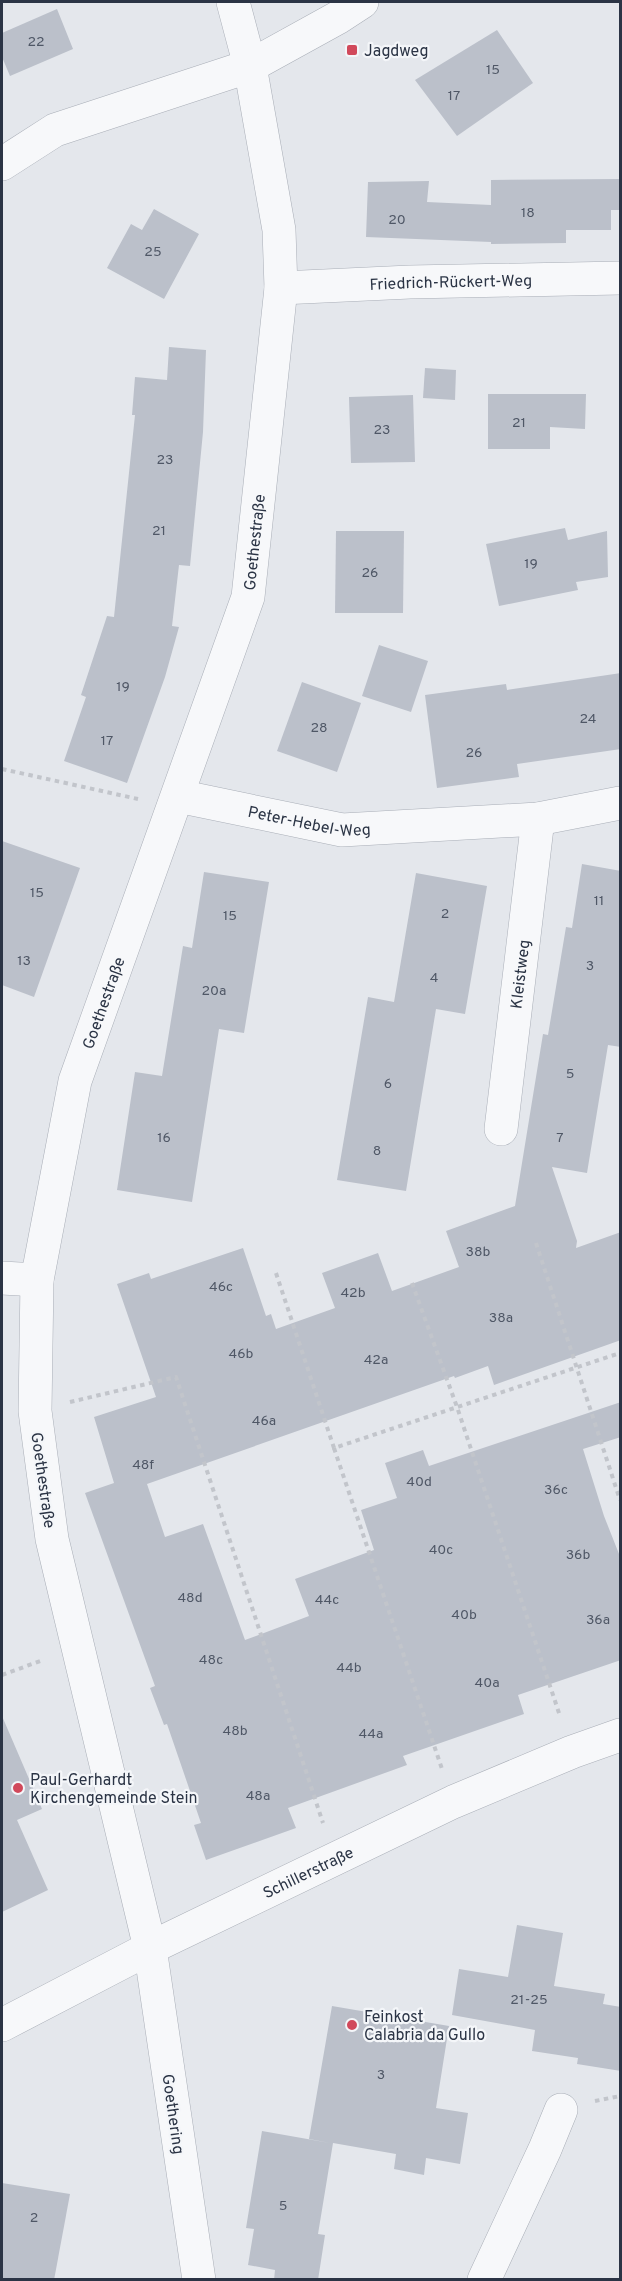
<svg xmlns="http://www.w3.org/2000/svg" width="622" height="2281" viewBox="0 0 622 2281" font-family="Overpass,sans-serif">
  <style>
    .building { fill: #bbc0ca }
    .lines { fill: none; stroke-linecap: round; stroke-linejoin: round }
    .minor-casing { stroke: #a9aeb7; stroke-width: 34 }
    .path { stroke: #c2c5cb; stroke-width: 4; stroke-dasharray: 4.5 4.5; stroke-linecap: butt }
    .minor { stroke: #f7f8fa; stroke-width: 33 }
    .poi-dot { fill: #d1495b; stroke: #f4f6f9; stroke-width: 2 }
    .labels { text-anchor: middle; stroke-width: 4.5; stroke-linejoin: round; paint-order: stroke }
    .number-label { font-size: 14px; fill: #4f5766 }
    .poi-label { font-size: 16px; fill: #2b3445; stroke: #f4f6f9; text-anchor: start }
    .street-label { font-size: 16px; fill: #2b3445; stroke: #f4f6f9 }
  </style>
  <rect width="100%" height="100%" fill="#e4e7ec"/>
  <!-- building -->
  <g class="building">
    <path d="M 57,9 L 73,49 L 10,76 L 2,57 L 2,33 Z"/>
    <path d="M 497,30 L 533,83 L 457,136 L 415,80 Z"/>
    <path d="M 621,179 L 621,210 L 611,210 L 611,230 L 566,230 L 566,243 L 491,244 L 491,242 L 366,237 L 368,182 L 429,181 L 427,202 L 491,205 L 491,180 Z"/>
    <path d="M 154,209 L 199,234 L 164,299 L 107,268 L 131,224 L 142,230 Z"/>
    <path d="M 169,347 L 206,350 L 203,432 L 190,566 L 179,565 L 172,626 L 179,627 L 165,677 L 127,783 L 64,761 L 86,697 L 81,695 L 107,616 L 114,617 L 135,415 L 132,415 L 135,377 L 167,380 Z"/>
    <path d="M 425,368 L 456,370 L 455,400 L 423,398 Z"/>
    <path d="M 488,394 L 586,394 L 585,429 L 550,427 L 550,449 L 488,449 Z"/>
    <path d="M 413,395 L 415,462 L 351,463 L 349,397 Z"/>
    <path d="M 565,528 L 568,540 L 607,531 L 608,577 L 576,582 L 578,590 L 499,606 L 486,544 Z"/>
    <path d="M 336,531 L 404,531 L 403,613 L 335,613 Z"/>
    <path d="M 379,645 L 428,661 L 411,712 L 362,696 Z"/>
    <path d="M 621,673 L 621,749 L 517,764 L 519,777 L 437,788 L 425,695 L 506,684 L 507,690 Z"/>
    <path d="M 302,682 L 361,703 L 337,772 L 277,751 Z"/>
    <path d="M 2,841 L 80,868 L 34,997 L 2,985 Z"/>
    <path d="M 582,864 L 621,871 L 621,1047 L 608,1045 L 587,1173 L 552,1167 L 577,1241 L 576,1248 L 621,1232 L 621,1340 L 494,1385 L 488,1366 L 455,1378 L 454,1376 L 147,1484 L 165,1537 L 203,1524 L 245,1640 L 309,1616 L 295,1579 L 374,1550 L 361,1510 L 397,1498 L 385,1463 L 423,1450 L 429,1466 L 621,1402 L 621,1437 L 583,1449 L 604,1516 L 621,1559 L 621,1660 L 518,1695 L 524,1714 L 403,1756 L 407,1765 L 288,1808 L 296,1828 L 206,1860 L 194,1825 L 201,1823 L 167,1724 L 164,1725 L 150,1688 L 155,1686 L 85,1493 L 114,1483 L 94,1417 L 156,1397 L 117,1284 L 149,1273 L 151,1279 L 243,1248 L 266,1316 L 271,1314 L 276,1329 L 335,1308 L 322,1273 L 378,1253 L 392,1291 L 459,1267 L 446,1231 L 515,1206 L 543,1034 L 548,1035 L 566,927 L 572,928 Z"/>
    <path d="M 204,872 L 269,882 L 244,1033 L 219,1029 L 192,1202 L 117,1190 L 135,1072 L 162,1076 L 183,946 L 192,948 Z"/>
    <path d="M 416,873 L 487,886 L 465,1014 L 436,1009 L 406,1191 L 337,1180 L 368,997 L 394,1002 Z"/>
    <path d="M 2,1716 L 42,1809 L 17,1820 L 48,1890 L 2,1912 Z"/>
    <path d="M 517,1925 L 563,1933 L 554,1986 L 605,1994 L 603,2004 L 621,2007 L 621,2071 L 577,2064 L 578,2058 L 532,2051 L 535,2030 L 452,2015 L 459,1969 L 508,1977 Z"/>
    <path d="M 332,2006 L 449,2026 L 436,2108 L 468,2113 L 460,2164 L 426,2158 L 424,2175 L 394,2169 L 396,2154 L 333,2143 L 318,2234 L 325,2235 L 318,2280 L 274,2280 L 275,2270 L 248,2265 L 254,2229 L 246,2228 L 262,2131 L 330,2143 L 309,2139 Z"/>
    <path d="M 2,2183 L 70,2194 L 54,2280 L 2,2280 Z"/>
  </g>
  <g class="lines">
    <!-- minor casing -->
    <g class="minor-casing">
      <g id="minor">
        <path d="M 2,164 L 55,130 L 250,66 L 339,17 L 362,2"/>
        <path id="s1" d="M 281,288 L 410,282 L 620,278"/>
        <path id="s2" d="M 178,796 L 342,830 L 538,819 L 620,803"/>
        <path id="s3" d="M 501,1129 L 538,819"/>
        <path d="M 2,1278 L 37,1280"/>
        <path id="s4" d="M 2,2025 L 150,1948 L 453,1802 L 572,1752 L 620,1735"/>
        <path id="s5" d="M 199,2280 L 150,1948 L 52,1539 L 35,1411 L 37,1280 L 75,1081 L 248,597 L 281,288 L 279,230 L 250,66 L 233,2"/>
        <path d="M 484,2280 L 545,2149 L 561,2110"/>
      </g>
    </g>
    <!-- path -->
    <g class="path">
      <path d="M 2,769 L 138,799"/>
      <path d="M 536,1243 L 620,1500"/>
      <path d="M 276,1273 L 334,1448 L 620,1353"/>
      <path d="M 412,1283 L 457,1407 L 560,1716"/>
      <path d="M 70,1402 L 176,1377 L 323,1823"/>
      <path d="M 334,1448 L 442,1769"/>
      <path d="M 2,1675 L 43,1660"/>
      <path d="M 595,2101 L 620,2096"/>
    </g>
    <!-- minor -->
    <use href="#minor" class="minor"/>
  </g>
  <!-- markers -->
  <g class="poi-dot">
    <rect x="346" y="44" width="12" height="12" rx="3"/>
    <circle cx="18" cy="1788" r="6"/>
    <circle cx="352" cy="2025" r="6"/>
  </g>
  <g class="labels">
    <!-- number labels -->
    <g class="number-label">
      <text x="36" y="46">22</text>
      <text x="493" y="74">15</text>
      <text x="454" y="100">17</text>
      <text x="528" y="217">18</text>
      <text x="397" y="224">20</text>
      <text x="153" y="256">25</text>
      <text x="519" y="427">21</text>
      <text x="382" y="434">23</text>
      <text x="165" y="464">23</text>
      <text x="159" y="535">21</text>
      <text x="531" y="568">19</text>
      <text x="370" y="577">26</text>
      <text x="123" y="691">19</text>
      <text x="588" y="723">24</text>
      <text x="319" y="732">28</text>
      <text x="107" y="745">17</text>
      <text x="474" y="757">26</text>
      <text x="37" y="897">15</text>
      <text x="599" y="905">11</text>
      <text x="445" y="918">2</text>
      <text x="230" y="920">15</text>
      <text x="24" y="965">13</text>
      <text x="590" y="970">3</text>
      <text x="434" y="982">4</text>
      <text x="214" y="995">20a</text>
      <text x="570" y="1078">5</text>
      <text x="388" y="1088">6</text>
      <text x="164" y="1142">16</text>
      <text x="560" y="1142">7</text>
      <text x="377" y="1155">8</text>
      <text x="478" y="1256">38b</text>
      <text x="221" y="1291">46c</text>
      <text x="353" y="1297">42b</text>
      <text x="501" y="1322">38a</text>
      <text x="241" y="1358">46b</text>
      <text x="376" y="1364">42a</text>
      <text x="264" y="1425">46a</text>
      <text x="143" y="1469">48f</text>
      <text x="419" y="1486">40d</text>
      <text x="556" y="1494">36c</text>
      <text x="441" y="1554">40c</text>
      <text x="578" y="1559">36b</text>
      <text x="190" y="1602">48d</text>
      <text x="327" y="1604">44c</text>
      <text x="464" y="1619">40b</text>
      <text x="598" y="1624">36a</text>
      <text x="211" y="1664">48c</text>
      <text x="349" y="1672">44b</text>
      <text x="487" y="1687">40a</text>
      <text x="235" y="1735">48b</text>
      <text x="371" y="1738">44a</text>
      <text x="258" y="1800">48a</text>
      <text x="529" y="2004">21-25</text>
      <text x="381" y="2079">3</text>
      <text x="283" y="2210">5</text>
      <text x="34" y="2222">2</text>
    </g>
    <!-- poi labels -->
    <g class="poi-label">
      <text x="364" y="56">Jagdweg</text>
      <text x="30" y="1785">Paul-Gerhardt<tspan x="30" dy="18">Kirchengemeinde Stein</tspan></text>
      <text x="364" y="2022">Feinkost<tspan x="364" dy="18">Calabria da Gullo</tspan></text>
    </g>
    <!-- street labels -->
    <g class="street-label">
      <text dy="6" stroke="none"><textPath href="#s1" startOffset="170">Friedrich-Rückert-Weg</textPath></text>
      <text dy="6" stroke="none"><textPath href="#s5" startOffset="1788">Goethestraße</textPath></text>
      <text dy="6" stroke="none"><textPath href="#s2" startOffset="134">Peter-Hebel-Weg</textPath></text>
      <text dy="6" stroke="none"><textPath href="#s3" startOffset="156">Kleistweg</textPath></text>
      <text dy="6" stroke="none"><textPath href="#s5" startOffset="1302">Goethestraße</textPath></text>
      <text transform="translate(44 1480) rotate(82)" y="6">Goethestraße</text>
      <text dy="6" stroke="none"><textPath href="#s4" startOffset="342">Schillerstraße</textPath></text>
      <text transform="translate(174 2114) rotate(82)" y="6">Goethering</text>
    </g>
  </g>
  <!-- border -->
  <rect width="622" height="2281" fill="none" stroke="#2b3445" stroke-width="6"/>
</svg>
